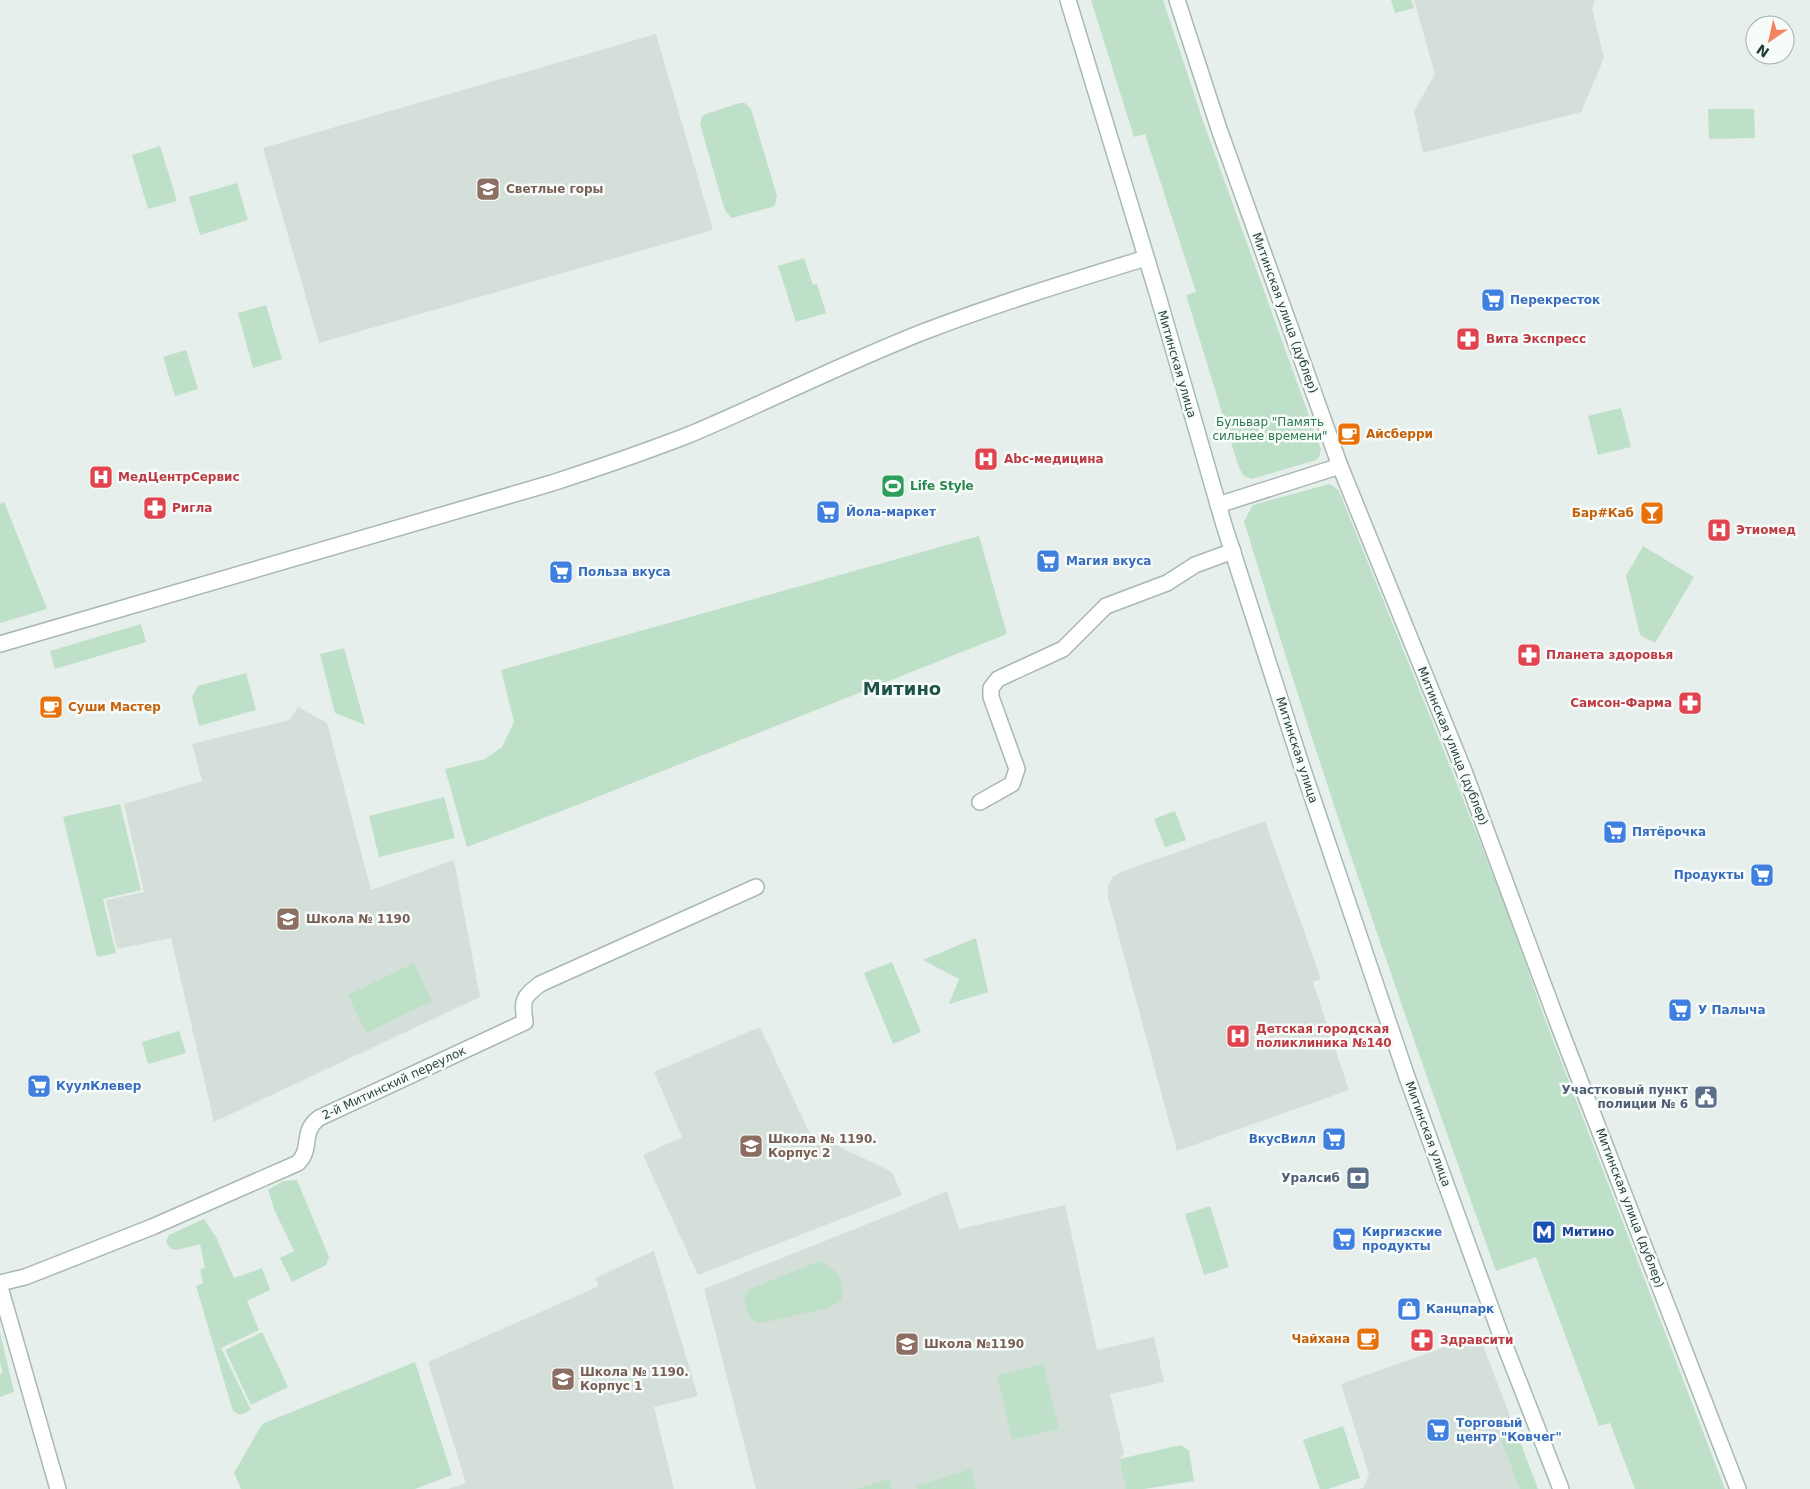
<svg xmlns="http://www.w3.org/2000/svg" width="1810" height="1489" viewBox="0 0 1810 1489" font-family="'DejaVu Sans',sans-serif">
  <style>
    .built { fill: #d4dfda }
    .green { fill: #bfe0c8 }
    .lines { fill: none; stroke-linecap: round; stroke-linejoin: round }
    .street-casing { stroke: #a8b8b2; stroke-width: 18 }
    .secondary-casing { stroke: #a4bbb3; stroke-width: 18 }
    .street { stroke: #fff; stroke-width: 15 }
    .secondary { stroke: #fff; stroke-width: 15 }
    .labels { text-anchor: middle; stroke-width: 5; stroke-linejoin: round; paint-order: stroke }
    .education-label { font-size: 12px; font-weight: bold; fill: #785e54; stroke: #f7fbf9; text-anchor: start }
    .shop-label { font-size: 12px; font-weight: bold; fill: #366cbe; stroke: #f7fbf9; text-anchor: start }
    .street-label { font-size: 12px; fill: #24423a; stroke: #f7fbf9 }
    .health-label { font-size: 12px; font-weight: bold; fill: #be3a42; stroke: #f7fbf9; text-anchor: start }
    .park-label { font-size: 12px; fill: #2d7a4b; stroke: #f7fbf9 }
    .food-label { font-size: 12px; font-weight: bold; fill: #c56008; stroke: #f7fbf9; text-anchor: start }
    .leisure-label { font-size: 12px; font-weight: bold; fill: #27864d; stroke: #f7fbf9; text-anchor: start }
    .service-label { font-size: 12px; font-weight: bold; fill: #4e5e75; stroke: #f7fbf9; text-anchor: end }
    .transit-label { font-size: 12px; font-weight: bold; fill: #164399; stroke: #f7fbf9; text-anchor: start }
    .district-label { font-size: 18px; font-weight: bold; fill: #1f5548; stroke: #f7fbf9 }
  </style>
  <rect width="100%" height="100%" fill="#e6efeb"/>
  <!-- built -->
  <g class="built">
    <path d="M 1414,0 L 1595,0 L 1592,8 L 1604,58 L 1581,112 L 1423,153 L 1414,111 L 1435,74 Z"/>
    <path d="M 656,34 L 713,230 L 319,343 L 263,148 Z"/>
    <path d="M 298,707 L 327,723 L 371,890 L 454,860 L 480,997 L 214,1122 L 171,938 L 117,949 L 106,900 L 144,892 L 124,804 L 202,781 L 192,744 L 290,720 Z"/>
    <path d="M 1265,821 L 1321,979 L 1313,982 L 1349,1090 L 1177,1151 L 1108,897 L 1108,885 L 1113,877 L 1121,872 Z"/>
    <path d="M 760,1027 L 809,1132 L 892,1172 L 902,1195 L 698,1275 L 643,1155 L 682,1137 L 654,1072 Z"/>
    <path d="M 947,1191 L 959,1229 L 1065,1205 L 1097,1350 L 1154,1337 L 1164,1382 L 1110,1394 L 1124,1453 L 1119,1460 L 1126,1489 L 756,1489 L 704,1289 L 910,1207 Z"/>
    <path d="M 654,1251 L 698,1396 L 654,1407 L 674,1489 L 448,1489 L 466,1483 L 428,1362 L 599,1286 L 595,1278 Z"/>
    <path d="M 1479,1335 L 1538,1489 L 1359,1489 L 1364,1487 L 1369,1474 L 1341,1384 Z"/>
  </g>
  <!-- green -->
  <g class="green">
    <path d="M 1091,0 L 1163,0 L 1203,121 L 1321,449 L 1319,457 L 1316,460 L 1252,479 L 1244,476 L 1239,468 L 1186,295 L 1196,292 L 1145,134 L 1134,137 Z"/>
    <path d="M 1391,0 L 1411,0 L 1414,8 L 1395,13 Z"/>
    <path d="M 740,103 L 745,103 L 751,109 L 777,196 L 775,205 L 772,207 L 732,218 L 726,212 L 723,204 L 700,124 L 702,116 L 706,114 Z"/>
    <path d="M 1708,109 L 1754,109 L 1755,138 L 1709,139 Z"/>
    <path d="M 160,146 L 177,201 L 148,209 L 132,155 Z"/>
    <path d="M 237,183 L 248,220 L 200,235 L 189,197 Z"/>
    <path d="M 804,258 L 813,285 L 817,284 L 826,313 L 796,322 L 778,266 Z"/>
    <path d="M 266,305 L 282,359 L 253,368 L 238,313 Z"/>
    <path d="M 186,350 L 198,389 L 175,396 L 163,357 Z"/>
    <path d="M 1621,408 L 1631,447 L 1598,455 L 1588,416 Z"/>
    <path d="M 1329,484 L 1333,486 L 1339,491 L 1440,741 L 1510,918 L 1543,1014 L 1725,1489 L 1635,1489 L 1610,1423 L 1599,1426 L 1536,1257 L 1496,1271 C 1407,1023 1320,774 1244,521 L 1253,505 Z"/>
    <path d="M 4,502 L 47,609 L 0,623 L 0,504 Z"/>
    <path d="M 979,536 L 1007,634 L 562,811 L 467,847 L 445,769 L 485,759 L 502,747 L 514,722 L 501,670 Z"/>
    <path d="M 1643,546 L 1694,577 L 1655,643 L 1640,635 L 1626,576 Z"/>
    <path d="M 141,624 L 146,642 L 55,669 L 50,651 Z"/>
    <path d="M 344,648 L 365,725 L 335,713 L 320,654 Z"/>
    <path d="M 246,673 L 256,710 L 199,726 L 192,697 L 198,686 Z"/>
    <path d="M 444,797 L 455,838 L 379,857 L 369,816 Z"/>
    <path d="M 120,804 L 141,890 L 103,899 L 116,953 L 97,957 L 63,817 Z"/>
    <path d="M 1175,811 L 1186,840 L 1165,847 L 1154,819 Z"/>
    <path d="M 976,938 L 988,992 L 949,1004 L 959,979 L 923,960 Z"/>
    <path d="M 892,962 L 921,1032 L 893,1044 L 864,973 Z"/>
    <path d="M 414,963 L 432,1001 L 366,1033 L 348,995 Z"/>
    <path d="M 179,1031 L 186,1053 L 148,1064 L 142,1042 Z"/>
    <path d="M 297,1180 L 329,1257 L 326,1265 L 292,1282 L 280,1258 L 294,1251 L 274,1209 L 268,1190 L 283,1181 Z"/>
    <path d="M 1210,1206 L 1229,1267 L 1204,1275 L 1185,1214 Z"/>
    <path d="M 204,1219 L 216,1237 L 234,1278 L 262,1268 L 270,1290 L 247,1301 L 259,1330 L 221,1348 L 251,1410 L 240,1415 L 233,1411 L 196,1286 L 203,1283 L 200,1269 L 205,1268 L 200,1244 L 177,1250 L 171,1249 L 166,1242 L 169,1235 Z"/>
    <path d="M 819,1261 C 837,1269 845,1280 841,1301 L 827,1308 L 762,1323 L 755,1322 L 749,1316 L 744,1297 L 748,1290 Z"/>
    <path d="M 0,1332 L 14,1392 L 0,1397 L 0,1374 L 3,1373 L 0,1363 Z"/>
    <path d="M 262,1332 L 288,1387 L 251,1405 L 225,1350 Z"/>
    <path d="M 415,1362 L 452,1475 L 415,1489 L 241,1489 L 234,1473 L 262,1424 Z"/>
    <path d="M 1043,1364 L 1059,1429 L 1012,1440 L 997,1375 Z"/>
    <path d="M 1343,1426 L 1360,1478 L 1328,1489 L 1320,1489 L 1303,1440 Z"/>
    <path d="M 1514,1426 L 1538,1489 L 1520,1489 L 1499,1435 Z"/>
    <path d="M 1181,1445 L 1189,1451 L 1194,1481 L 1144,1489 L 1126,1489 L 1119,1459 Z"/>
    <path d="M 971,1469 L 976,1489 L 918,1489 L 917,1486 Z"/>
    <path d="M 889,1479 L 892,1489 L 856,1489 Z"/>
  </g>
  <g class="lines">
    <!-- street casing -->
    <g class="street-casing">
      <g id="street">
        <path d="M 1177,0 L 1219,129 L 1340,466 L 1464,771 L 1560,1029 L 1738,1489"/>
        <path d="M 1218,505 L 1340,466"/>
        <path d="M 0,644 L 552,483 C 598,468 645,452 691,434 C 769,401 844,363 923,332 C 996,304 1071,281 1146,258"/>
        <path d="M 980,802 L 1012,784 L 1017,769 L 991,697 L 991,688 L 998,679 L 1063,649 L 1106,606 L 1167,583 L 1195,565 L 1233,551"/>
        <path d="M 0,1283 L 25,1277 L 152,1227 L 298,1163 C 313,1148 300,1132 319,1118 L 525,1022 C 522,1000 522,998 540,984 L 756,887"/>
        <path d="M 0,1287 L 58,1489"/>
      </g>
    </g>
    <!-- secondary casing -->
    <g class="secondary-casing">
      <path id="secondary" d="M 1068,0 L 1158,296 L 1224,525 L 1302,767 L 1407,1077 L 1500,1333 L 1561,1489"/>
    </g>
    <!-- street -->
    <use href="#street" class="street"/>
    <!-- secondary -->
    <use href="#secondary" class="secondary"/>
  </g>
  <!-- icons -->
  <defs>
    <g id="school-square" transform="scale(1.25)"><rect x="-9" y="-9" width="18" height="18" rx="4" fill="#8d6e63" stroke="#f7fbf9"/><path d="M0-5L7-2L0 1L-7-2ZM-4 1L0 2.5L4 1V4Q0 6-4 4Z" fill="#fff"/></g>
    <g id="supermarket-square" transform="scale(1.25)"><rect x="-9" y="-9" width="18" height="18" rx="4" fill="#3f7fe0" stroke="#f7fbf9"/><path d="M-6-5.5h2.5l.6 2H6L4.5 2H-2.5L-4.4-4H-6ZM-1.5 3.2a1.3 1.3 0 1 0 .1 0ZM3 3.2a1.3 1.3 0 1 0 .1 0Z" fill="#fff"/></g>
    <g id="pharmacy-square" transform="scale(1.25)"><rect x="-9" y="-9" width="18" height="18" rx="4" fill="#e0444e" stroke="#f7fbf9"/><path d="M-2-6h4v4h4v4h-4v4h-4v-4h-4v-4h4Z" fill="#fff"/></g>
    <g id="cafe-square" transform="scale(1.25)"><rect x="-9" y="-9" width="18" height="18" rx="4" fill="#e8710a" stroke="#f7fbf9"/><path d="M-5.5-4.5H6V0H3Q3 3.5 0 3.5H-2.5Q-5.5 3.5-5.5 0ZM3-3.2v2h1.7v-2ZM-6 4.5H4V6H-6Z" fill="#fff"/></g>
    <g id="hospital-square" transform="scale(1.25)"><rect x="-9" y="-9" width="18" height="18" rx="4" fill="#e0444e" stroke="#f7fbf9"/><path d="M-5-5h3v3.5h4V-5h3V5h-3V1.5h-4V5h-3Z" fill="#fff"/></g>
    <g id="stadium-square" transform="scale(1.25)"><rect x="-9" y="-9" width="18" height="18" rx="4" fill="#2e9e5b" stroke="#f7fbf9"/><path d="M0-5a6.5 5 0 1 0 0 10a6.5 5 0 1 0 0-10ZM-3.5-1.8h7v3.6h-7Z" fill="#fff"/></g>
    <g id="bar-square" transform="scale(1.25)"><rect x="-9" y="-9" width="18" height="18" rx="4" fill="#e8710a" stroke="#f7fbf9"/><path d="M-6-5H6L.8 .8V4.5H3.5V6h-7V4.5H-.8V.8Z" fill="#fff"/></g>
    <g id="civic-square" transform="scale(1.25)"><rect x="-9" y="-9" width="18" height="18" rx="4" fill="#5c6f8a" stroke="#f7fbf9"/><path d="M-.6-6.5H3V-4.5H.6V-3L4-1V1h2V6H-6V1h2V-1L-.6-3ZM-1.2 2.5V6h2.4V2.5Z" fill="#fff"/></g>
    <g id="bank-square" transform="scale(1.25)"><rect x="-9" y="-9" width="18" height="18" rx="4" fill="#5c6f8a" stroke="#f7fbf9"/><path d="M-6-4H6V4H-6ZM0-2.3a2.3 2.3 0 1 0 0 4.6a2.3 2.3 0 1 0 0-4.6Z" fill="#fff"/></g>
    <g id="metro-square" transform="scale(1.25)"><rect x="-9" y="-9" width="18" height="18" rx="4" fill="#1a4fb4" stroke="#f7fbf9"/><path d="M-5.5 5V-5H-3L0 0L3-5H5.5V5H3V-.5L0 4L-3-.5V5Z" fill="#fff"/></g>
    <g id="shop-square" transform="scale(1.25)"><rect x="-9" y="-9" width="18" height="18" rx="4" fill="#3f7fe0" stroke="#f7fbf9"/><path d="M-5-2.5h2.3a2.7 3.5 0 0 1 5.4 0H5L5.5 6h-11ZM-1.5-2.5h3a1.5 2.3 0 0 0-3 0Z" fill="#fff"/></g>
  </defs>
  <g fill-rule="evenodd">
    <use href="#school-square" x="488" y="189"/>
    <use href="#supermarket-square" x="1493" y="300"/>
    <use href="#pharmacy-square" x="1468" y="339"/>
    <use href="#cafe-square" x="1349" y="434"/>
    <use href="#hospital-square" x="986" y="459"/>
    <use href="#hospital-square" x="101" y="477"/>
    <use href="#stadium-square" x="893" y="486"/>
    <use href="#pharmacy-square" x="155" y="508"/>
    <use href="#supermarket-square" x="828" y="512"/>
    <use href="#bar-square" x="1652" y="513"/>
    <use href="#hospital-square" x="1719" y="530"/>
    <use href="#supermarket-square" x="1048" y="561"/>
    <use href="#supermarket-square" x="561" y="572"/>
    <use href="#pharmacy-square" x="1529" y="655"/>
    <use href="#pharmacy-square" x="1690" y="703"/>
    <use href="#cafe-square" x="51" y="707"/>
    <use href="#supermarket-square" x="1615" y="832"/>
    <use href="#supermarket-square" x="1762" y="875"/>
    <use href="#school-square" x="288" y="919"/>
    <use href="#supermarket-square" x="1680" y="1010"/>
    <use href="#hospital-square" x="1238" y="1036"/>
    <use href="#supermarket-square" x="39" y="1086"/>
    <use href="#civic-square" x="1706" y="1097"/>
    <use href="#supermarket-square" x="1334" y="1139"/>
    <use href="#school-square" x="751" y="1146"/>
    <use href="#bank-square" x="1358" y="1178"/>
    <use href="#metro-square" x="1544" y="1232"/>
    <use href="#supermarket-square" x="1344" y="1239"/>
    <use href="#shop-square" x="1409" y="1309"/>
    <use href="#cafe-square" x="1368" y="1339"/>
    <use href="#pharmacy-square" x="1422" y="1340"/>
    <use href="#school-square" x="907" y="1344"/>
    <use href="#school-square" x="563" y="1379"/>
    <use href="#supermarket-square" x="1438" y="1430"/>
  </g>
  <g class="labels">
    <!-- education labels -->
    <g class="education-label">
      <text x="506" y="193">Светлые горы</text>
      <text x="306" y="923">Школа № 1190</text>
      <text x="768" y="1143">Школа № 1190.<tspan x="768" dy="14">Корпус 2</tspan></text>
      <text x="924" y="1348">Школа №1190</text>
      <text x="580" y="1376">Школа № 1190.<tspan x="580" dy="14">Корпус 1</tspan></text>
    </g>
    <!-- shop labels -->
    <g class="shop-label">
      <text x="1510" y="304">Перекресток</text>
      <text x="846" y="516">Йола-маркет</text>
      <text x="1066" y="565">Магия вкуса</text>
      <text x="578" y="576">Польза вкуса</text>
      <text x="1632" y="836">Пятёрочка</text>
      <text x="1744" y="879" text-anchor="end">Продукты</text>
      <text x="1698" y="1014">У Палыча</text>
      <text x="56" y="1090">КуулКлевер</text>
      <text x="1316" y="1143" text-anchor="end">ВкусВилл</text>
      <text x="1362" y="1236">Киргизские<tspan x="1362" dy="14">продукты</tspan></text>
      <text x="1426" y="1313">Канцпарк</text>
      <text x="1456" y="1427">Торговый<tspan x="1456" dy="14">центр "Ковчег"</tspan></text>
    </g>
    <!-- street labels -->
    <g class="street-label">
      <text transform="translate(1285 313) rotate(70)" y="4">Митинская улица (дублер)</text>
      <text transform="translate(1177 364) rotate(74)" y="4">Митинская улица</text>
      <text transform="translate(1453 746) rotate(68)" y="4">Митинская улица (дублер)</text>
      <text transform="translate(1297 750) rotate(72)" y="4">Митинская улица</text>
      <text transform="translate(394 1083) rotate(-25)" y="4">2-й Митинский переулок</text>
      <text transform="translate(1428 1134) rotate(70)" y="4">Митинская улица</text>
      <text transform="translate(1630 1208) rotate(69)" y="4">Митинская улица (дублер)</text>
    </g>
    <!-- health labels -->
    <g class="health-label">
      <text x="1486" y="343">Вита Экспресс</text>
      <text x="1004" y="463">Abc-медицина</text>
      <text x="118" y="481">МедЦентрСервис</text>
      <text x="172" y="512">Ригла</text>
      <text x="1736" y="534">Этиомед</text>
      <text x="1546" y="659">Планета здоровья</text>
      <text x="1672" y="707" text-anchor="end">Самсон-Фарма</text>
      <text x="1256" y="1033">Детская городская<tspan x="1256" dy="14">поликлиника №140</tspan></text>
      <text x="1440" y="1344">Здравсити</text>
    </g>
    <!-- park labels -->
    <g class="park-label">
      <text x="1270" y="426">Бульвар "Память<tspan x="1270" dy="14">сильнее времени"</tspan></text>
    </g>
    <!-- food labels -->
    <g class="food-label">
      <text x="1366" y="438">Айсберри</text>
      <text x="1634" y="517" text-anchor="end">Бар#Каб</text>
      <text x="68" y="711">Суши Мастер</text>
      <text x="1350" y="1343" text-anchor="end">Чайхана</text>
    </g>
    <!-- leisure labels -->
    <g class="leisure-label">
      <text x="910" y="490">Life Style</text>
    </g>
    <!-- service labels -->
    <g class="service-label">
      <text x="1688" y="1094">Участковый пункт<tspan x="1688" dy="14">полиции № 6</tspan></text>
      <text x="1340" y="1182">Уралсиб</text>
    </g>
    <!-- transit labels -->
    <g class="transit-label">
      <text x="1562" y="1236">Митино</text>
    </g>
    <!-- district labels -->
    <g class="district-label">
      <text x="902" y="695">Митино</text>
    </g>
  </g>
  <!-- north arrow -->
  <g transform="translate(1770 40) rotate(214)"><circle r="24" fill="#f7fbf9" stroke="#a3b1ad"/>
  <path d="M0-4L9 19L0 12L-9 19Z" fill="#f4845f"/>
  <text y="-8" font-size="14" font-weight="bold" text-anchor="middle" fill="#24423a">N</text>
  </g>
</svg>
